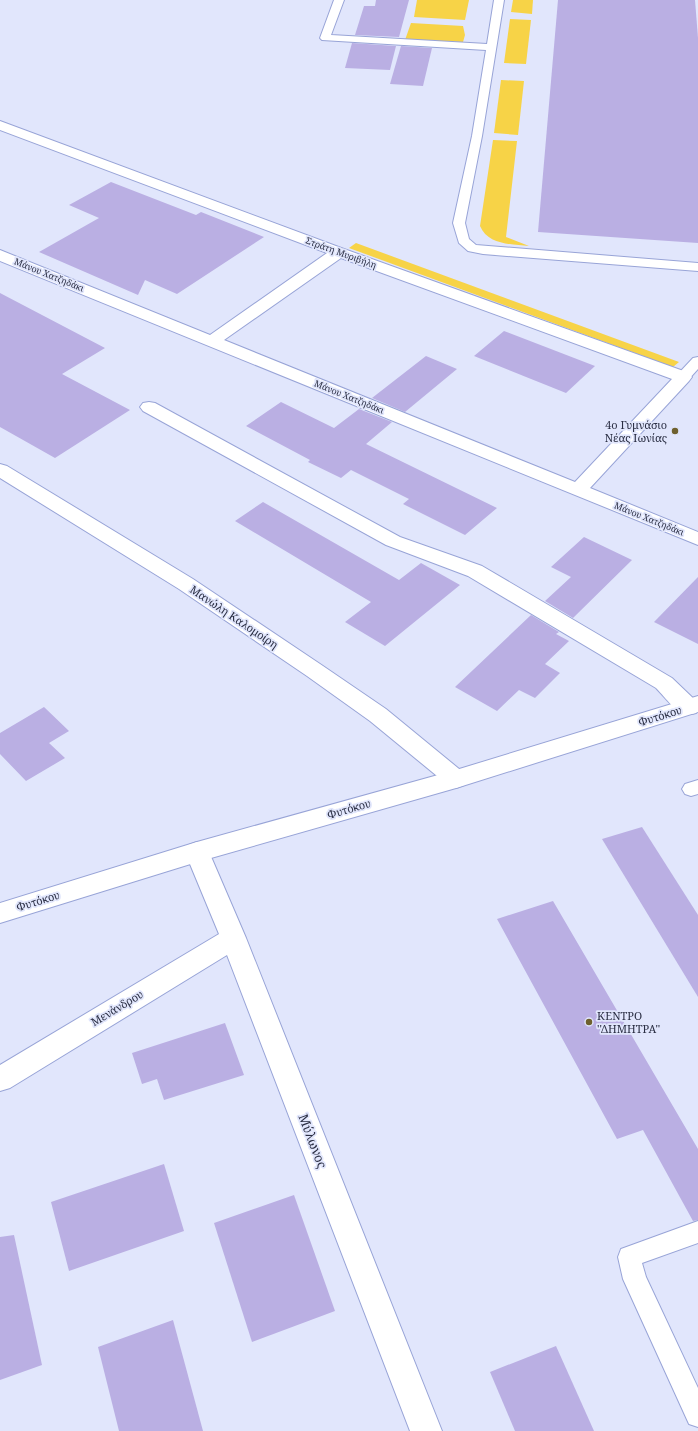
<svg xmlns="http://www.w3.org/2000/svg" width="698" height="1431" viewBox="0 0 698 1431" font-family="'Noto Serif',serif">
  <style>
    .green { fill: #f7d347 }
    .building { fill: #baafe3 }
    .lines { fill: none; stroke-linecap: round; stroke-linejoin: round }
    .lane-casing { stroke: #98a4d7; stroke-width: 2 }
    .street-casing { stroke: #98a4d7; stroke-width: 2 }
    .secondary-casing { stroke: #98a4d7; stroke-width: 2 }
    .lane { fill: #fff; fill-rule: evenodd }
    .street { fill: #fff; fill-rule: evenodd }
    .secondary { fill: #fff; fill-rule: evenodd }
    .poi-dot { fill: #6e602e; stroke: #e1e6fc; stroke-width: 1.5 }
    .labels { text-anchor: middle; stroke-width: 3.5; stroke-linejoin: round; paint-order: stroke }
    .far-street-label { font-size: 9px; fill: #2a2e43; stroke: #e1e6fc }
    .poi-label { font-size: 11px; fill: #2a2e43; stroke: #e1e6fc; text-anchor: end }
    .street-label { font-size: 11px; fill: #2a2e43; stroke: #e1e6fc }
    .near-street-label { font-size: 13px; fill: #2a2e43; stroke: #e1e6fc }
  </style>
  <rect width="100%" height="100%" fill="#e1e6fc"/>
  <!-- green -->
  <g class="green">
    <path d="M 417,0 L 469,0 L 465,20 L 414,17 Z"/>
    <path d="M 513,0 L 533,0 L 532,14 L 511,12 Z"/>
    <path d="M 510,19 L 531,20 L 526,64 L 504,63 Z"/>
    <path d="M 411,23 L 463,26 L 465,35 L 463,42 L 405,40 Z"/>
    <path d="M 501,80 L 524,81 L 518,135 L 494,133 Z"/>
    <path d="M 493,140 L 517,141 L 506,237 L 529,246 C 511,244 488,245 480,226 Z"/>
    <path d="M 356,243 L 679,362 L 673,367 L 349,248 Z"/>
  </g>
  <!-- building -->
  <g class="building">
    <path d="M 376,0 L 409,0 L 399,37 L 355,35 L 364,6 L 375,6 Z"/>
    <path d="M 558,0 L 695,0 L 698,38 L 698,243 L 538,232 Z"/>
    <path d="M 352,43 L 396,46 L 390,70 L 345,68 Z"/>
    <path d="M 401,46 L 432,48 L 423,86 L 390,84 Z"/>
    <path d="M 111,182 L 196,215 L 201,212 L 264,237 L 177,294 L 145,280 L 138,295 L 39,252 L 99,218 L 69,205 Z"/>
    <path d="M 0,293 L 105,348 L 62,374 L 130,410 L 55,458 L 0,427 Z"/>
    <path d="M 504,331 L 595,366 L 566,393 L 474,356 Z"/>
    <path d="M 426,356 L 457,369 L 405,412 L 372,398 Z"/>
    <path d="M 281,402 L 334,428 L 359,409 L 392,422 L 366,444 L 497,508 L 465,535 L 403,504 L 409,499 L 351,470 L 341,478 L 308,462 L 310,460 L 246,426 Z"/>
    <path d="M 263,502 L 399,580 L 421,563 L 460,585 L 385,646 L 345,622 L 371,602 L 235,521 Z"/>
    <path d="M 584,537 L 632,560 L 573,618 L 545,601 L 571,577 L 551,567 Z"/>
    <path d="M 698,577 L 698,644 L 654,622 Z"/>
    <path d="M 531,615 L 559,632 L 556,634 L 569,641 L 545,664 L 560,673 L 535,698 L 519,690 L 497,711 L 455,687 Z"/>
    <path d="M 44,707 L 69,731 L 49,743 L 65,758 L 26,781 L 0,754 L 0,733 Z"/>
    <path d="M 642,827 L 698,915 L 698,997 L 602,839 Z"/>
    <path d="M 553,901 L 698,1149 L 698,1220 L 693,1221 L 643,1130 L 617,1139 L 497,919 Z"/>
    <path d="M 225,1023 L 244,1075 L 164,1100 L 157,1079 L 142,1084 L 132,1053 Z"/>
    <path d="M 164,1164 L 184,1231 L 69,1271 L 51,1202 Z"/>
    <path d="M 294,1195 L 335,1311 L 252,1342 L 214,1223 Z"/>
    <path d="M 14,1235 L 42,1365 L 0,1380 L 0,1237 Z"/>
    <path d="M 173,1320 L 203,1431 L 119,1431 L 98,1347 Z"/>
    <path d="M 556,1346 L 594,1431 L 515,1431 L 490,1372 Z"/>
  </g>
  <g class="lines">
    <!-- lane casing -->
    <g class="lane-casing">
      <g id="lane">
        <path d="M 334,0 L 344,0 L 331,35 L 487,44 L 494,0 L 504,0 L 482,136 L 465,223 L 469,239 L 476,245 L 698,263 L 698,271 L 483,254 L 468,251 L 459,243 L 453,223 L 472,136 L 486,50 L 322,40 L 320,38 Z"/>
        <path d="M 698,357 L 698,369 L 688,380 L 678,380 L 676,377 L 678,374 L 693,358 Z"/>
        <path d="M 698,780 L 698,794 L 691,796 L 685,794 L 682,789 L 685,784 Z"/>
        <path d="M 698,1221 L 698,1243 L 642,1263 L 646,1277 L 698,1388 L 698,1427 L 689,1424 L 623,1279 L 618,1257 L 621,1249 Z"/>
      </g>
    </g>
    <!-- street casing -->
    <g class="street-casing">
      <g id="street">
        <path d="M 0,121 L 344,249 L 689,373 L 692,377 L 689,381 L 590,488 L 698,532 L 698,545 L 0,261 L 0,250 L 210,335 L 327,253 L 0,130 ZM 341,258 L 672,379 L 575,482 L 224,340 Z"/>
        <path d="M 149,402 L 155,403 L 400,537 L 482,566 L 672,678 L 696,701 L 698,709 L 696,713 C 678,718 668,700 656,688 L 468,576 L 386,545 L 143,411 L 140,407 L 143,403 Z"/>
        <path d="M 0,464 L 7,466 L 193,579 L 323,666 L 386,709 L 464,773 L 467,779 L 464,785 L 456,788 L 448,785 L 370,721 L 307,676 L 179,589 L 0,478 Z"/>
        <path d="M 197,842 L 205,845 L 209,852 L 246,938 L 442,1431 L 410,1431 L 227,955 L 10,1088 L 0,1091 L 0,1065 L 219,934 L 185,852 L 189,845 Z"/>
      </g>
    </g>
    <!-- secondary casing -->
    <g class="secondary-casing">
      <path id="secondary" d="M 698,696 L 698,712 L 456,788 L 197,862 L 0,923 L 0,903 L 197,842 L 456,770 Z"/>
    </g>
    <!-- lane -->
    <use href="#lane" class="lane"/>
    <!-- street -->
    <use href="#street" class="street"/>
    <!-- secondary -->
    <use href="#secondary" class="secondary"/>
  </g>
  <!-- markers -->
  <g class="poi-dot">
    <circle cx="675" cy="431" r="4"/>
    <circle cx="589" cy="1022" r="4"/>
  </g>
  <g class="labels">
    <!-- far-street labels -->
    <g class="far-street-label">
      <text transform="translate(341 253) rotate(20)" y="3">Στράτη Μυριβήλη</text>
      <text transform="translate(49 275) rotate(22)" y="3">Μάνου Χατζηδάκι</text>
      <text transform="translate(349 397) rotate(22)" y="3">Μάνου Χατζηδάκι</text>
      <text transform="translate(649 519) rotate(22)" y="3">Μάνου Χατζηδάκι</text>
    </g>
    <!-- poi labels -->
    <g class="poi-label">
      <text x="667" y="429">4ο Γυμνάσιο<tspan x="667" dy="13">Νέας Ιωνίας</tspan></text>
      <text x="597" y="1020" text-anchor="start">ΚΕΝΤΡΟ<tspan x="597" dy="13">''ΔΗΜΗΤΡΑ''</tspan></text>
    </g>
    <!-- street labels -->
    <g class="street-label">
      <text transform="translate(234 617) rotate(34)" y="4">Μανώλη Καλομοίρη</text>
      <text transform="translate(660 716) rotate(-17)" y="4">Φυτόκου</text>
      <text transform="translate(349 809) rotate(-16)" y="4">Φυτόκου</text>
      <text transform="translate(38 901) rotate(-17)" y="4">Φυτόκου</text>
      <text transform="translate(117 1008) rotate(-31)" y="4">Μενάνδρου</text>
    </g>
    <!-- near-street labels -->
    <g class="near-street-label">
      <text transform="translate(313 1141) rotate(69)" y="5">Μύλωνος</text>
    </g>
  </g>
</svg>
